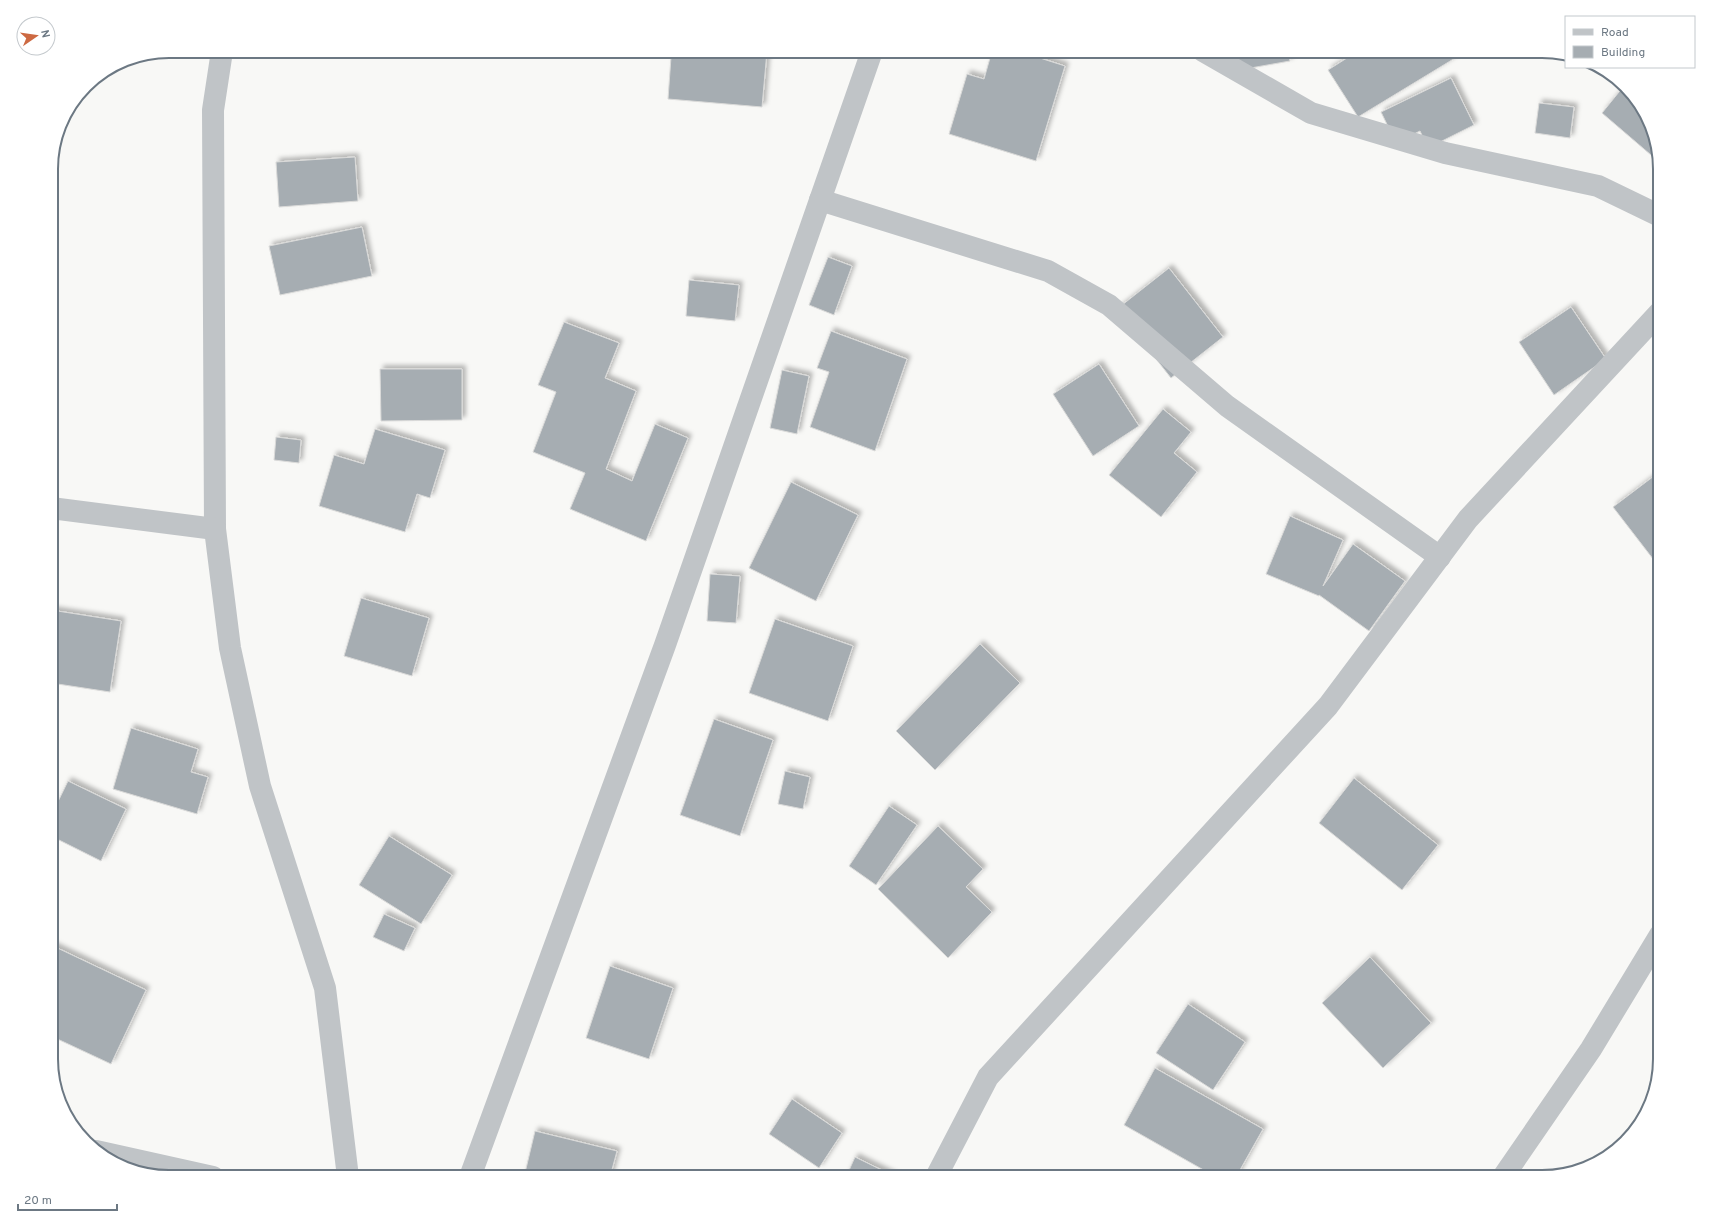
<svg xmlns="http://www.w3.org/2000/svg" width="1711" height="1228" viewBox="0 0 1711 1228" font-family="Overpass,sans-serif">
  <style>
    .building { fill: #a6adb2; stroke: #dadad9; filter: url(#shadow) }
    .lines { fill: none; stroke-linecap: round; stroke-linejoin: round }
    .minor { stroke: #c0c4c7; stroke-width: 22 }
    .rim { fill: none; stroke: #6c7883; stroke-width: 2 }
  </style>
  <defs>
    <filter id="shadow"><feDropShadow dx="3.5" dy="-3.5" stdDeviation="2" flood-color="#0004"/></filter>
  </defs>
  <rect width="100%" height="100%" fill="#f8f8f6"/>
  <!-- building -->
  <g class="building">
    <path d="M 686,51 L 767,51 L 762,107 L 668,99 L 671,57 L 686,58 Z"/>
    <path d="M 992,51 L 1018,51 L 1065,66 L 1036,161 L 949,134 L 967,74 L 984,79 Z"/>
    <path d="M 1225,51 L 1288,51 L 1290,61 L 1228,72 Z"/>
    <path d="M 1358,51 L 1464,51 L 1465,52 L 1358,117 L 1328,70 Z"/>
    <path d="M 1451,78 L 1474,125 L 1428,148 L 1420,131 L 1396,143 L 1381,112 Z"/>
    <path d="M 1623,87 L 1648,117 L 1658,161 L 1602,113 Z"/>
    <path d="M 1539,103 L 1574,107 L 1570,138 L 1535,133 Z"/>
    <path d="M 355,157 L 358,201 L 279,207 L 276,162 Z"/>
    <path d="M 362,227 L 372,276 L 280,295 L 269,246 Z"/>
    <path d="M 828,257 L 852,266 L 834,315 L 809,305 Z"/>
    <path d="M 1169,268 L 1223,337 L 1171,378 L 1117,309 Z"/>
    <path d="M 689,280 L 739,285 L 735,321 L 686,316 Z"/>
    <path d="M 1571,307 L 1606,359 L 1554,395 L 1519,342 Z"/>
    <path d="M 564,322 L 619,343 L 605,378 L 636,391 L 606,469 L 632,481 L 655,424 L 688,438 L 646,541 L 570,509 L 585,473 L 533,452 L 556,392 L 538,385 Z"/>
    <path d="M 831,331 L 907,359 L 875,451 L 810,427 L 829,372 L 817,368 Z"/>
    <path d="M 1099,364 L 1139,426 L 1093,456 L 1053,394 Z"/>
    <path d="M 380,369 L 462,369 L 462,420 L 381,421 Z"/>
    <path d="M 782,370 L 809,376 L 797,434 L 770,428 Z"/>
    <path d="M 1163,409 L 1191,432 L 1174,453 L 1197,472 L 1161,517 L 1109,475 Z"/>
    <path d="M 375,429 L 445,450 L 430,498 L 417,494 L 405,532 L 319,506 L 334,455 L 364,464 Z"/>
    <path d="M 276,437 L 301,440 L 299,463 L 274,460 Z"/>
    <path d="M 1654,476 L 1660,485 L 1660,568 L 1613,507 Z"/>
    <path d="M 791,482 L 858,515 L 816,601 L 749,568 Z"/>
    <path d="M 1290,516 L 1343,540 L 1323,586 L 1353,544 L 1405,581 L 1369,631 L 1319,595 L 1319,596 L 1266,574 Z"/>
    <path d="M 710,574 L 740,576 L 736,623 L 707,621 Z"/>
    <path d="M 361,598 L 429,618 L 412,676 L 344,656 Z"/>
    <path d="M 51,610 L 121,621 L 110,692 L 51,683 Z"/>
    <path d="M 775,619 L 853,646 L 828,721 L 749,693 Z"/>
    <path d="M 980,644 L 1020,683 L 935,770 L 896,731 Z"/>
    <path d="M 714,719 L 773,740 L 740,836 L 680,815 Z"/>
    <path d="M 131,728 L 198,749 L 191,772 L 208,777 L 197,814 L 113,789 Z"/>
    <path d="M 785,771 L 810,777 L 803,809 L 778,804 Z"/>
    <path d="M 1354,778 L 1438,845 L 1402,890 L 1319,823 Z"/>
    <path d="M 68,781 L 126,809 L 101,861 L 51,836 L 51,816 Z"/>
    <path d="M 889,806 L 917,825 L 876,885 L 849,866 Z"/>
    <path d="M 938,826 L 983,869 L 966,887 L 992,912 L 948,958 L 878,889 Z"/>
    <path d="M 389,836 L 452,875 L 421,924 L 359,885 Z"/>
    <path d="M 384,914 L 415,928 L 404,951 L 373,937 Z"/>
    <path d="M 51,945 L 146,990 L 111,1064 L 51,1036 Z"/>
    <path d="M 1370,957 L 1431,1023 L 1383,1068 L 1322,1003 Z"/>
    <path d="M 610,966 L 673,988 L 649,1059 L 586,1038 Z"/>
    <path d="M 1188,1004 L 1245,1042 L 1213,1090 L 1156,1053 Z"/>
    <path d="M 1155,1068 L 1263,1129 L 1236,1177 L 1216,1177 L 1124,1125 Z"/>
    <path d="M 792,1099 L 842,1133 L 819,1168 L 769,1134 Z"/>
    <path d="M 535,1131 L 617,1151 L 610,1177 L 524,1177 Z"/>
    <path d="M 855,1157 L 896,1177 L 846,1177 Z"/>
  </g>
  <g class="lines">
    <!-- minor -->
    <g class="minor">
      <path d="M 222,51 L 213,110 L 215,529 L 230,648 L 260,786 L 325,988 L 348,1177"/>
      <path d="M 1203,51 L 1311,113 L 1445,153 L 1598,186 L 1660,216"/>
      <path d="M 820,200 L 1048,271 L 1109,305 L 1227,406 L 1440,557"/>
      <path d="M 51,508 L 215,529"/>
      <path d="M 96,1151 L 213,1177"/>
      <path d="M 470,1177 L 665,645 L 872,51"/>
      <path d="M 936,1177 L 988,1077 L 1328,706 L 1468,519 L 1660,312"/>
      <path d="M 1503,1177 L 1591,1049 L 1660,935"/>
    </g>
  </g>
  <!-- crop -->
  <path d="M0 0H1711V1228H0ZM169 58H1542A111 111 0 0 1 1653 169V1059A111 111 0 0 1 1542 1170H169A111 111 0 0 1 58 1059V169A111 111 0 0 1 169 58Z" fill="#fff" fill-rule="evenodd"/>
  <path class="rim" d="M169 58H1542A111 111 0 0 1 1653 169V1059A111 111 0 0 1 1542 1170H169A111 111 0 0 1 58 1059V169A111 111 0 0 1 169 58Z"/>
  <!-- legend -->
  <rect x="1565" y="16" width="130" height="52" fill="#ffffff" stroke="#c4c9cd"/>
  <rect x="1573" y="29" width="20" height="6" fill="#c0c4c7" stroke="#c4c9cd"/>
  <text x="1601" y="36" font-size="12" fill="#6c7883">Road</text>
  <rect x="1573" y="46" width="20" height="12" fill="#a6adb2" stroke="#c4c9cd"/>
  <text x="1601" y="56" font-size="12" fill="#6c7883">Building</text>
  <!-- north arrow -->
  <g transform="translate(36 36) rotate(77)"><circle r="19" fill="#ffffff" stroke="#c4c9cd"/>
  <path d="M0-3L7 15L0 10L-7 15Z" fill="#cd6942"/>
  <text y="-6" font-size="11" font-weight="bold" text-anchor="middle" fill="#6c7883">N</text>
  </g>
  <!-- scale -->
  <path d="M18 1204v6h99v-6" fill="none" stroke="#6c7883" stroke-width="2"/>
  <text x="24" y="1204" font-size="12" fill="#6c7883" stroke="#ffffff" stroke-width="3" paint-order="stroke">20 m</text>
</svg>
